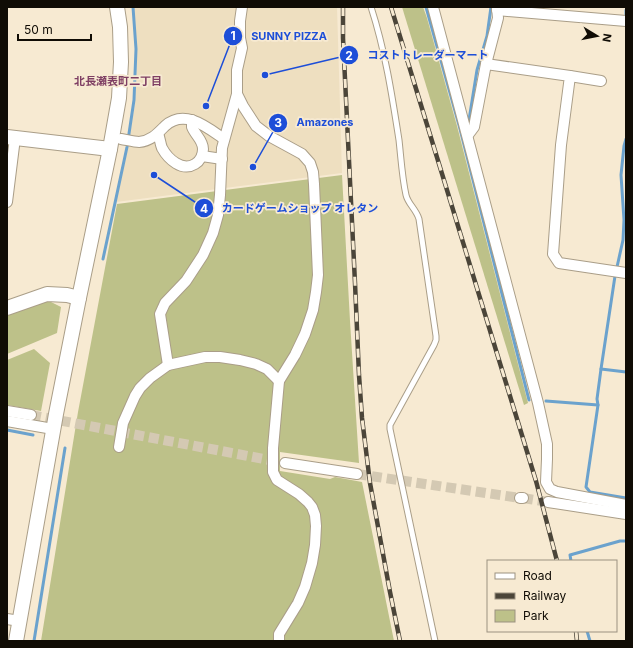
<svg xmlns="http://www.w3.org/2000/svg" width="633" height="648" viewBox="0 0 633 648" font-family="Inter,'Noto Sans JP',sans-serif">
  <style>
    .built { fill: #eedfc0 }
    .green { fill: #bdc189 }
    .lines { fill: none; stroke-linecap: round; stroke-linejoin: round }
    .stream { stroke: #6ba2cd; stroke-width: 3 }
    .street-tunnel { stroke: #d4c9b3; stroke-width: 10; stroke-dasharray: 10 5; stroke-linecap: butt }
    .lane-casing { stroke: #aa9e88; stroke-width: 7 }
    .street-casing { stroke: #aa9e88; stroke-width: 12 }
    .secondary-casing { stroke: #aa9e88; stroke-width: 16 }
    .lane { stroke: #fff; stroke-width: 5 }
    .street { stroke: #fff; stroke-width: 10 }
    .secondary { stroke: #fff; stroke-width: 14 }
    .rail-casing { stroke: #4b4539; stroke-width: 4.5 }
    .rail { stroke: #f7ead2; stroke-width: 3; stroke-dasharray: 9; stroke-linecap: butt }
    .labels { text-anchor: middle; stroke-width: 3.5; stroke-linejoin: round; paint-order: stroke }
    .neighbourhood-label { font-size: 11px; font-weight: bold; fill: #7e3e63; stroke: #f7ead2 }
    .leader { fill: none; stroke: #1d4ed8; stroke-width: 1.5 }
    .callout-dot { fill: #1d4ed8; stroke: #f7ead2; stroke-width: 1.5 }
    .mark-label { font-size: 12px; text-anchor: middle; font-weight: bold; fill: #fff }
    .callout-label { font-size: 11px; text-anchor: middle; font-weight: bold; fill: #1d4ed8; stroke: #f7ead2; stroke-width: 3.5; stroke-linejoin: round; paint-order: stroke }
  </style>
  <rect width="100%" height="100%" fill="#f7ead2"/>
  <!-- built -->
  <path class="built" d="M 134,7 L 337,7 L 342,173 L 116,202 L 128,148 L 135,103 L 137,61 L 136,29 Z"/>
  <!-- green -->
  <g class="green">
    <path d="M 402,7 L 423,7 L 427,18 L 457,126 L 528,403 L 524,405 Z"/>
    <path d="M 342,175 L 350,321 L 359,463 L 280,452 L 280,471 L 330,479 L 335,477 L 362,482 L 394,641 L 41,641 L 78,412 L 117,204 Z"/>
    <path d="M 38,302 L 51,302 L 61,307 L 57,333 L 7,354 L 7,313 Z"/>
    <path d="M 34,349 L 50,363 L 41,411 L 7,405 L 7,360 Z"/>
  </g>
  <g class="lines">
    <!-- stream -->
    <g class="stream">
      <path d="M 426,7 L 459,125 L 529,400"/>
      <path d="M 626,19 L 626,10"/>
      <path d="M 469,120 L 477,70 L 487,36 L 491,7"/>
      <path d="M 103,259 L 127,147 L 134,100 L 136,49 L 133,7"/>
      <path d="M 617,267 L 623,240 L 624,220 L 621,175 L 624,146 L 626,139"/>
      <path d="M 615,276 L 601,369 L 597,399 L 598,405 L 586,487 L 590,492 L 626,498"/>
      <path d="M 601,369 L 626,372"/>
      <path d="M 546,401 L 598,405"/>
      <path d="M 7,430 L 33,435"/>
      <path d="M 571,561 L 570,555 L 620,541 L 626,541"/>
      <path d="M 587,631 L 590,641"/>
      <path d="M 34,641 L 65,448"/>
    </g>
    <!-- street-tunnel -->
    <g class="street-tunnel">
      <path d="M 31,415 L 285,463"/>
      <path d="M 357,474 L 520,498"/>
      <path d="M 523,498 L 548,502"/>
    </g>
    <!-- lane casing -->
    <g class="lane-casing">
      <path id="lane" d="M 371,7 C 385,50 392,95 399,140 C 401,158 402,177 406,195 C 408,204 416,209 419,219 L 436,336 L 436,340 L 434,345 L 390,425 L 390,429 L 435,641"/>
    </g>
    <!-- street casing -->
    <g class="street-casing">
      <g id="street">
        <path d="M 433,7 L 538,403 L 547,444 L 547,459 L 546,482 L 550,489 L 557,492 L 626,505"/>
        <path d="M 497,10 L 626,21"/>
        <path d="M 486,64 L 570,76 L 561,145 L 553,254 L 559,263 L 626,273"/>
        <path d="M 570,76 L 601,81"/>
        <path d="M 237,94 L 243,106 L 256,126 L 269,136 L 302,154 L 310,163 L 313,172 L 314,184 L 318,275 L 316,292 L 313,310 L 305,334 L 295,355 L 279,381 L 273,448 L 273,472 L 277,480 L 299,494 L 308,502 L 312,507 L 315,515 L 316,526 L 315,545 L 312,563 L 305,587 L 298,603 L 279,634 L 279,641"/>
        <path d="M 158,134 C 160,138 160,143 162,148 C 168,159 182,172 195,164 C 200,161 203,155 203,149 C 203,140 195,135 192,127 C 192,125 192,123 192,120"/>
        <path d="M 468,135 L 474,127 L 486,64 L 498,18 L 497,7"/>
        <path d="M 121,139 C 127,140 134,142 139,142 C 151,141 158,133 165,126 C 185,108 208,128 224,139"/>
        <path d="M 202,156 L 222,159"/>
        <path d="M 7,202 L 15,138"/>
        <path d="M 168,365 L 160,314 L 165,303 L 186,281 L 203,255 L 213,233 L 218,215 L 220,195 L 222,148 L 237,94 L 237,70 L 242,48 L 240,38 L 240,21 L 242,7"/>
        <path d="M 7,411 L 31,415"/>
        <path d="M 7,421 L 53,429"/>
        <path d="M 119,447 L 123,423 L 135,396 L 140,388 L 150,378 L 168,365 L 205,357 L 220,357 L 240,360 L 256,364 L 267,369 L 279,381"/>
        <path d="M 285,463 L 357,474"/>
        <path d="M 520,498 L 523,498"/>
        <path d="M 548,502 L 626,514"/>
        <path d="M 7,619 L 20,621"/>
      </g>
    </g>
    <!-- secondary casing -->
    <g class="secondary-casing">
      <g id="secondary">
        <path d="M 7,137 L 110,149"/>
        <path d="M 7,308 L 47,294 L 67,295 L 79,298"/>
        <path d="M 16,641 L 56,414 L 79,298 L 110,149 L 119,98 L 121,62 L 120,27 L 117,7"/>
      </g>
    </g>
    <!-- lane -->
    <use href="#lane" class="lane"/>
    <!-- street -->
    <use href="#street" class="street"/>
    <!-- secondary -->
    <use href="#secondary" class="secondary"/>
    <!-- rail casing -->
    <g class="rail-casing">
      <g id="rail">
        <path d="M 343,7 L 343,38 L 355,283 L 359,375 L 362,418 L 370,483 L 390,592 L 400,641"/>
        <path d="M 391,7 L 536,481 L 557,561"/>
        <path d="M 576,631 L 577,641"/>
      </g>
    </g>
    <!-- rail -->
    <use href="#rail" class="rail"/>
  </g>
  <g class="labels">
    <!-- neighbourhood labels -->
    <g class="neighbourhood-label">
      <text x="118" y="85">北長瀬表町二丁目</text>
    </g>
  </g>
  <!-- callouts -->
  <path class="leader" d="M206 106L233 36M265 75L349 55M253 167L278 123M154 175L204 208"/>
  <g class="callout-dot">
    <circle cx="206" cy="106" r="4"/>
    <circle cx="265" cy="75" r="4"/>
    <circle cx="253" cy="167" r="4"/>
    <circle cx="154" cy="175" r="4"/>
    <circle cx="233" cy="36" r="10"/>
    <circle cx="349" cy="55" r="10"/>
    <circle cx="278" cy="123" r="10"/>
    <circle cx="204" cy="208" r="10"/>
  </g>
  <g class="mark-label">
    <text x="233" y="40">1</text>
    <text x="349" y="60">2</text>
    <text x="278" y="127">3</text>
    <text x="204" y="213">4</text>
  </g>
  <g class="callout-label">
    <text x="289" y="40">SUNNY PIZZA</text>
    <text x="428" y="59">コストトレーダーマート</text>
    <text x="325" y="126">Amazones</text>
    <text x="300" y="212">カードゲームショップ オレタン</text>
  </g>
  <!-- border -->
  <rect width="633" height="648" fill="none" stroke="#100c05" stroke-width="16"/>
  <!-- legend -->
  <rect x="487" y="560" width="130" height="72" fill="#f7ead2" stroke="#9b9180"/>
  <rect x="495" y="573" width="20" height="6" fill="#ffffff" stroke="#9b9180"/>
  <text x="523" y="580" font-size="12" fill="#100c05">Road</text>
  <rect x="495" y="593" width="20" height="6" fill="#4b4539" stroke="#9b9180"/>
  <text x="523" y="600" font-size="12" fill="#100c05">Railway</text>
  <rect x="495" y="610" width="20" height="12" fill="#bdc189" stroke="#9b9180"/>
  <text x="523" y="620" font-size="12" fill="#100c05">Park</text>
  <!-- north arrow -->
  <g transform="translate(597 36) rotate(100)" stroke="#f7ead2" stroke-width="3" paint-order="stroke">
  <path d="M0-3L7 15L0 10L-7 15Z" fill="#100c05"/>
  <text y="-6" font-size="11" font-weight="bold" text-anchor="middle" fill="#100c05">N</text>
  </g>
  <!-- scale -->
  <path d="M18 34v6h73v-6" fill="none" stroke="#100c05" stroke-width="2"/>
  <text x="24" y="34" font-size="12" fill="#100c05" stroke="#f7ead2" stroke-width="3" paint-order="stroke">50 m</text>
</svg>
